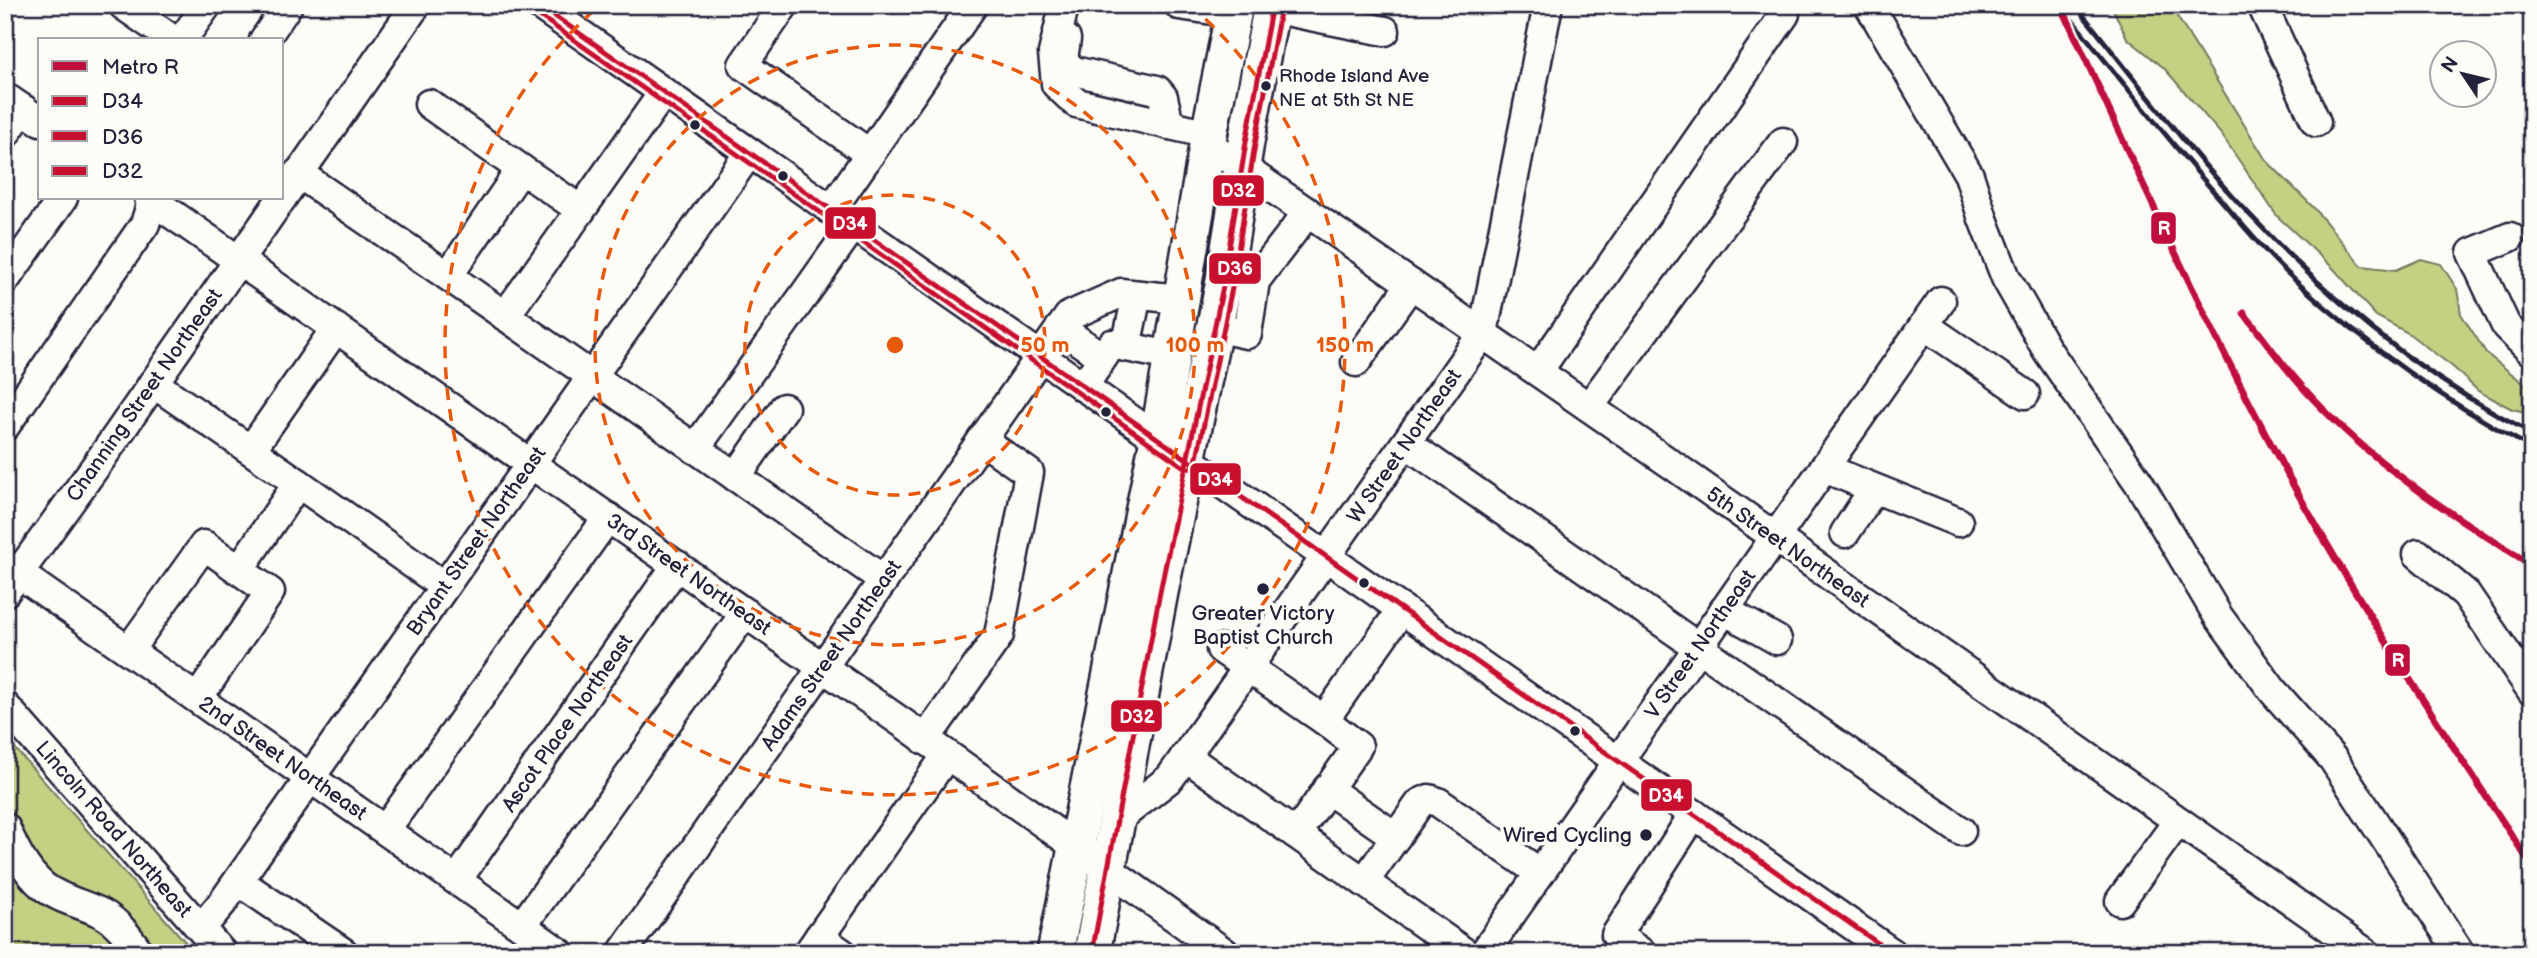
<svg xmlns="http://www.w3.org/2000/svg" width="2537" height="958" viewBox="0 0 2537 958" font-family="'Balsamiq Sans',sans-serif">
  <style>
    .green { fill: #c5d083; stroke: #74795f; stroke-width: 2 }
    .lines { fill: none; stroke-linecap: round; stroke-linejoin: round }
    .minor-casing { stroke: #22223b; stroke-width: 33 }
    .major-casing { stroke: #22223b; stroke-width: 40 }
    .minor { stroke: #fdfcf7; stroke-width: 28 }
    .major { stroke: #fdfcf7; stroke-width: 35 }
    .rail { stroke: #22223b; stroke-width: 5 }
    .bus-1-casing { stroke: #fdfcf7; stroke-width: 10 }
    .bus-2-casing { stroke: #fdfcf7; stroke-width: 10 }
    .bus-3-casing { stroke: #fdfcf7; stroke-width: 10 }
    .bus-1 { stroke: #c8102e; stroke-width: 5 }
    .bus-2 { stroke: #c8102e; stroke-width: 5 }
    .bus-3 { stroke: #c8102e; stroke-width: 5 }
    .metro-1-casing { stroke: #fdfcf7; stroke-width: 12 }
    .metro-1 { stroke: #bf0d3e; stroke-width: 7 }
    .ring { fill: none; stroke: #e8590c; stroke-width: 3.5; stroke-dasharray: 12 9 }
    .bus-dot { fill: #22223b; stroke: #fdfcf7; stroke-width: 2.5 }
    .labels { text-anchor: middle; stroke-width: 7; stroke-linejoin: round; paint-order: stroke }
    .bus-label { font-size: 19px; fill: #22223b; stroke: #fdfcf7; text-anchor: start }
    .street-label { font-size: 21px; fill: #22223b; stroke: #fdfcf7 }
    .poi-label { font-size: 21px; fill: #22223b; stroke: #fdfcf7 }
    .centre { fill: #e8590c; stroke: #fdfcf7; stroke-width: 3.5 }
    .ring-label { font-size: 21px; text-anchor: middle; font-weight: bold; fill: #e8590c; stroke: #fdfcf7; stroke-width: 7; stroke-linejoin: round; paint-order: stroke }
    .line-badge { stroke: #fdfcf7; stroke-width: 2.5 }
    .badge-label { font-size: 19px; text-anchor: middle; font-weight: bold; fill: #fff }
  </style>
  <rect width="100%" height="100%" fill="#fdfcf7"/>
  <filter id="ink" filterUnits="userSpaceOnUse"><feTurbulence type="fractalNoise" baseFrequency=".0143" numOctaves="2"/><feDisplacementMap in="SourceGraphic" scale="14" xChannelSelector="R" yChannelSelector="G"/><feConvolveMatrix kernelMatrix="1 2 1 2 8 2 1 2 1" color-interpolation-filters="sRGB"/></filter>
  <g filter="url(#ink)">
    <!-- green -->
    <g class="green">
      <path d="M 2111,5 L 2170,5 L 2266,160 L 2314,208 L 2362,266 L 2396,270 L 2421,259 L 2441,264 L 2457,289 L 2461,314 L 2487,354 L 2532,390 L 2532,401 L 2526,412 L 2512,409 L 2478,391 L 2453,367 L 2408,333 L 2376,316 L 2333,268 L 2277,216 L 2221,134 L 2164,68 L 2127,38 Z"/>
      <path d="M 5,737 L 195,953 L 5,953 Z"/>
    </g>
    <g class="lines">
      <!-- minor casing -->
      <g class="minor-casing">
        <g id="minor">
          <path d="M 123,5 L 173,40"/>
          <path d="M 539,5 L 1892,953"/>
          <path d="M 784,5 L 743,65 L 870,154"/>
          <path d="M 1067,5 L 1063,11 L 1053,53 L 1056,84 L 1076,103 L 1209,134"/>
          <path d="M 1179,5 L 1233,13"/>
          <path d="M 1869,5 L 1969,175 L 1983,219 L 2006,278 L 2047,350 L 2139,483 L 2218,616 L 2273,691 L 2333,759 L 2460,953"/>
          <path d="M 2262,5 L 2316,122"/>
          <path d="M 1271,8 L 1385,31"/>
          <path d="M 1066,39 C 1064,56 1060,60 1074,71 L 1157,90 L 1163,97 L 1169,125"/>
          <path d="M 182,40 L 207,5"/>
          <path d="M 264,40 L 288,5"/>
          <path d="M 663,93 L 581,210 L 521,169 L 448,276 L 884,580"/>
          <path d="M 5,97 L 40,121"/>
          <path d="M 429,104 L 521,169"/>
          <path d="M 5,134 L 23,109"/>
          <path d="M 1207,143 L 1674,466 L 2366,953"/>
          <path d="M 298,173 L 448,276"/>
          <path d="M 149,198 L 907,726 L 1225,953"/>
          <path d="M 282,198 L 416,5"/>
          <path d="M 831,210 L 973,5"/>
          <path d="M 2510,237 L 2472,253 L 2506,326 L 2532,352"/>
          <path d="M 5,280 L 63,198"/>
          <path d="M 505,316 L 581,210"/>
          <path d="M 1924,325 L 2025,394"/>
          <path d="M 1214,327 L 1247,334 L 1255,281 L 1308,212"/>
          <path d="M 1060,328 L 1102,357"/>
          <path d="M 1126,347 L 1137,295"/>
          <path d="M 1356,362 L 1411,284"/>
          <path d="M 1538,371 L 1785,14 L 1779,5"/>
          <path d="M 153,383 L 298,483"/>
          <path d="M 1083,387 L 1112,344 L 1171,356"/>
          <path d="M 1589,407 L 1783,142"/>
          <path d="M 5,426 L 145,224 L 153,198"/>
          <path d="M 1406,443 L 1961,831"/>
          <path d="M 695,449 L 853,226"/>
          <path d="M 251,450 L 336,328"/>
          <path d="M 1824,468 L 1958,522"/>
          <path d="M 736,477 L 784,408"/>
          <path d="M 1845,533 L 1874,489"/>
          <path d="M 2418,554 L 2466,594 L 2532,691"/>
          <path d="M 5,564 L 560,953"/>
          <path d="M 239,570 L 298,483 L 444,586"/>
          <path d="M 5,592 L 98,463 L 282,198"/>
          <path d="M 1724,610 L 1777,640"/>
          <path d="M 1221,649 L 1324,720 L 1402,609"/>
          <path d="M 129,650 L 204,545 L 270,592 L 198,698"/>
          <path d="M 5,706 L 222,953"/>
          <path d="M 925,740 L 999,635 L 1029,473 L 982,440"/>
          <path d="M 1185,756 L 1465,953"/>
          <path d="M 1327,789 L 1396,837"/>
          <path d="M 1118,819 L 1170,778 L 1483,333 L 1548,5"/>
          <path d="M 5,827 C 14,848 25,871 43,886 C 60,900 84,904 103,914 C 118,922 130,939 140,953"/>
          <path d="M 386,829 L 608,517"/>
          <path d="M 1296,834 L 1358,746 L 1324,720"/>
          <path d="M 457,880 L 677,565"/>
          <path d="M 238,881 L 344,953"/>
          <path d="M 1364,882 L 1420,803 L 1429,799 L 1438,802 L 1540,873"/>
          <path d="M 2120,901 L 2178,821"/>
          <path d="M 522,926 L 745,613"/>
          <path d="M 201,928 L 223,902 L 749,153"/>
          <path d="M 819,937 L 842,953"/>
          <path d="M 622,953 L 1069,316 L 1121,293 L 1180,299"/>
          <path d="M 808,953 L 947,755"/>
          <path d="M 1484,953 L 1941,301"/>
          <path d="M 1642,953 L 1616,935 L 1694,814"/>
        </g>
      </g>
      <!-- major casing -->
      <g class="major-casing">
        <g id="major">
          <path d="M 1055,953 L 1158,439 L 1209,134 L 1235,5"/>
          <path d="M 1092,953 L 1160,592 L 1223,286 L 1246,142 L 1272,5"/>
        </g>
      </g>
      <!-- minor -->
      <use href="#minor" class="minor"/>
      <!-- major -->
      <use href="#major" class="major"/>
      <!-- rail -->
      <g class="rail">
        <path d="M 2060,5 C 2111,68 2162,132 2215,193 C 2242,224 2268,256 2298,283 C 2368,347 2447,403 2532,448"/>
        <path d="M 2075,5 C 2133,76 2188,151 2252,217 C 2333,303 2426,380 2532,433"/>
      </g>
      <!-- bus-1 casing -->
      <g class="bus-1-casing">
        <path id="bus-1" d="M 539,5 L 1892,953"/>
      </g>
      <!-- bus-2 casing -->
      <g class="bus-2-casing">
        <path id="bus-2" d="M 534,12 L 1187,469 L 1192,467 L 1196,462 L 1232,288 L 1255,144 L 1281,7"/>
      </g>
      <!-- bus-3 casing -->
      <g class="bus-3-casing">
        <path id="bus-3" d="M 1092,953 L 1160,592 L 1223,286 L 1246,142 L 1272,5"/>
      </g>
      <!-- bus-1 -->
      <use href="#bus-1" class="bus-1"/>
      <!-- bus-2 -->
      <use href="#bus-2" class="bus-2"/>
      <!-- bus-3 -->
      <use href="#bus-3" class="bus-3"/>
      <!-- metro-1 casing -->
      <g class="metro-1-casing">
        <g id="metro-1">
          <path d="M 2061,5 C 2134,165 2206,326 2291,481 C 2364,613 2448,739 2532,866"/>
          <path d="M 2244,313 C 2269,346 2293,379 2322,408 C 2384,471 2457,519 2532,565"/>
        </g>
      </g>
      <!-- metro-1 -->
      <use href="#metro-1" class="metro-1"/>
    </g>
  </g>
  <!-- distance rings -->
  <g class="ring">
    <circle cx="895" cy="345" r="150"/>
    <circle cx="895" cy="345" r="300"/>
    <path d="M1190 5A450 450 0 1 1 600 5"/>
  </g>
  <!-- markers -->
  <g class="bus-dot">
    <circle cx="1266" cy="86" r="6"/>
    <circle cx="695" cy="125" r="6"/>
    <circle cx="783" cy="176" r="6"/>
    <circle cx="1106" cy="412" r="6"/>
    <circle cx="1364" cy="583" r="6"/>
    <circle cx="1263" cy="589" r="7"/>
    <circle cx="1575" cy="731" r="6"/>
    <circle cx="1646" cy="835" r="7"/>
  </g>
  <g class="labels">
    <!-- bus labels -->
    <g class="bus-label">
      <text x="1279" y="82">Rhode Island Ave<tspan x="1279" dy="24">NE at 5th St NE</tspan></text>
    </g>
    <!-- street labels -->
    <g class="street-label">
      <text transform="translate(144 395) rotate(-55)" y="7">Channing Street Northeast</text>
      <text transform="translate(1404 446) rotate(-55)" y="7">W Street Northeast</text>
      <text transform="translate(476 541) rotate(-55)" y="7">Bryant Street Northeast</text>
      <text transform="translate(1788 547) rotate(35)" y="7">5th Street Northeast</text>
      <text transform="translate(689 574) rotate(35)" y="7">3rd Street Northeast</text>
      <text transform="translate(1700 644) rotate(-55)" y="7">V Street Northeast</text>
      <text transform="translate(831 655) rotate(-55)" y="7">Adams Street Northeast</text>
      <text transform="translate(567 723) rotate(-55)" y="7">Ascot Place Northeast</text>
      <text transform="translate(283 758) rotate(35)" y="7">2nd Street Northeast</text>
      <text transform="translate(114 829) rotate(49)" y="7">Lincoln Road Northeast</text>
    </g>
    <!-- poi labels -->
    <g class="poi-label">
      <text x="1263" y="620">Greater Victory<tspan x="1263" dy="24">Baptist Church</tspan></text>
      <text x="1632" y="842" text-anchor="end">Wired Cycling</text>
    </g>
  </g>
  <circle cx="895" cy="345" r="10" class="centre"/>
  <g class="ring-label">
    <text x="1045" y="352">50 m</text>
    <text x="1195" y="352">100 m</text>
    <text x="1345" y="352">150 m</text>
  </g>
  <g class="line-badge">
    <rect x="1212" y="174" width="53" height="33" rx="7" fill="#c8102e"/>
    <rect x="824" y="206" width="53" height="34" rx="7" fill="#c8102e"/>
    <rect x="2150" y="211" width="27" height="34" rx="7" fill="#bf0d3e"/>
    <rect x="1208" y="252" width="54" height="33" rx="7" fill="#c8102e"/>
    <rect x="1189" y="462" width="53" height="34" rx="7" fill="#c8102e"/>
    <rect x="2384" y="643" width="27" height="34" rx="7" fill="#bf0d3e"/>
    <rect x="1110" y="699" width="53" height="34" rx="7" fill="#c8102e"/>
    <rect x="1640" y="778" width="53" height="34" rx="7" fill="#c8102e"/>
  </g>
  <g class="badge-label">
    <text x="1238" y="197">D32</text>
    <text x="850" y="230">D34</text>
    <text x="2164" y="235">R</text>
    <text x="1235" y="275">D36</text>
    <text x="1215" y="486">D34</text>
    <text x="2398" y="667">R</text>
    <text x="1137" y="723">D32</text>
    <text x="1666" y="802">D34</text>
  </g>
  <!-- margin -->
  <rect width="2537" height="958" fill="none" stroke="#fdfcf7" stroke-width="28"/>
  <rect x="14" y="14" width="2509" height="930" fill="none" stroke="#22223b" stroke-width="2.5" filter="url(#ink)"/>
  <!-- legend -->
  <rect x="38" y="38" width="245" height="161" fill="#fdfcf7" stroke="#a5a5ac" stroke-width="2"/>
  <rect x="52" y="61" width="35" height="10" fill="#bf0d3e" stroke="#a5a5ac" stroke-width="2"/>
  <text x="102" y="74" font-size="21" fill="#22223b">Metro R</text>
  <rect x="52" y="96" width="35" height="10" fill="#c8102e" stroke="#a5a5ac" stroke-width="2"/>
  <text x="102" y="108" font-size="21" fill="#22223b">D34</text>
  <rect x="52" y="131" width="35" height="10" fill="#c8102e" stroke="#a5a5ac" stroke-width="2"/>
  <text x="102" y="144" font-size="21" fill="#22223b">D36</text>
  <rect x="52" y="166" width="35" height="10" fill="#c8102e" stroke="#a5a5ac" stroke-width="2"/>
  <text x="102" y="178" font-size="21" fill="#22223b">D32</text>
  <!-- north arrow -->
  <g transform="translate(2463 74) rotate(305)"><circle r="33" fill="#fdfcf7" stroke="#a5a5ac" stroke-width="2"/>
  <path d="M0-5L12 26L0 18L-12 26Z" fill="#22223b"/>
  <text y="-10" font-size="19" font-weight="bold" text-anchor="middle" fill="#22223b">N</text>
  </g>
</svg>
